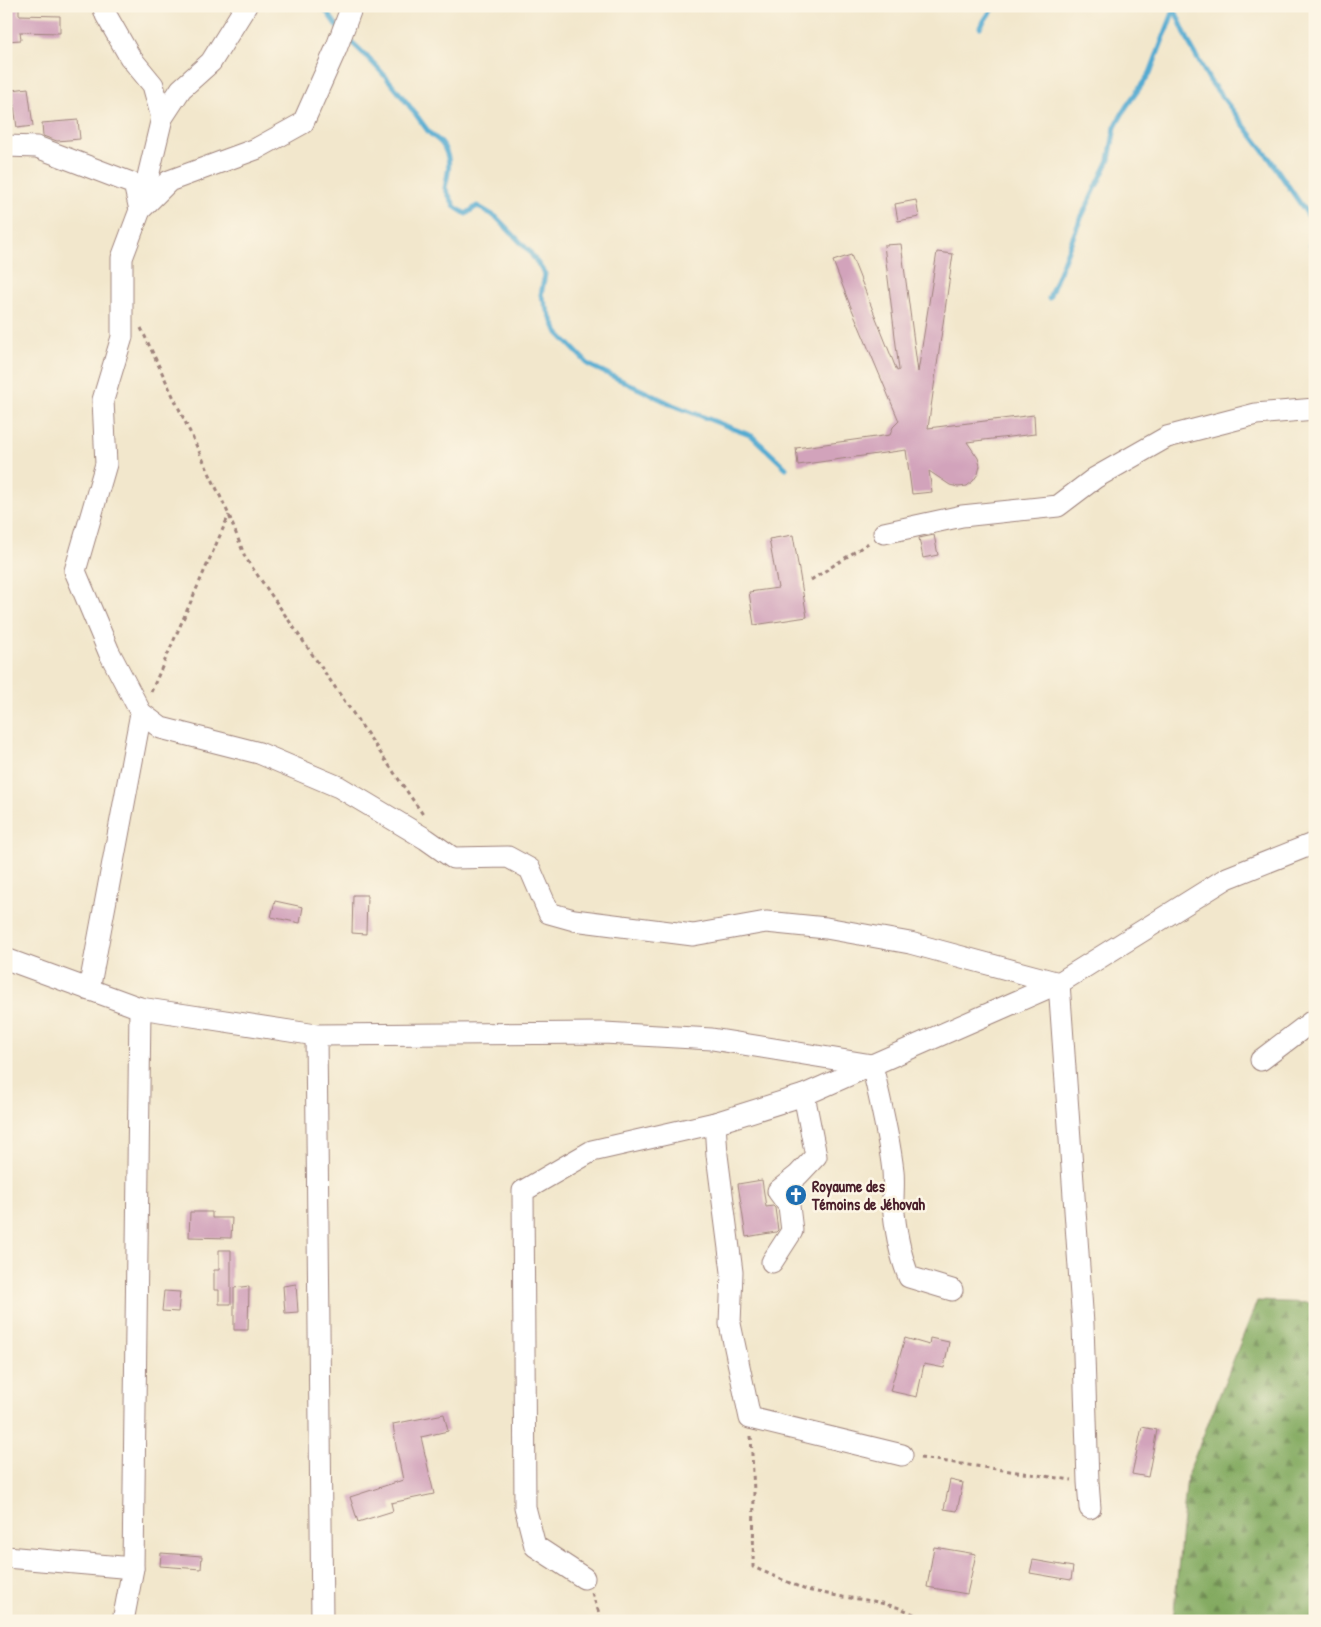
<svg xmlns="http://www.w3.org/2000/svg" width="1321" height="1627" viewBox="0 0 1321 1627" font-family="'Patrick Hand',sans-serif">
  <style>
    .forest { fill: url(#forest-firs); stroke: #666446 }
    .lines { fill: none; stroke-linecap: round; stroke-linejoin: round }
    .stream { stroke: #55abd1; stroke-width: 5 }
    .building { fill: #d2a3bb }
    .minor-casing { stroke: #9e837c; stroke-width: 23 }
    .path { stroke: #9e837c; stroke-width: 3; stroke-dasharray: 4 4; stroke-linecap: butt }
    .minor { stroke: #fff; stroke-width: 21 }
    .labels { text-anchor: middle; stroke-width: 5; stroke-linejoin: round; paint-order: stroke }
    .poi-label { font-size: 16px; font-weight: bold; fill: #4a1f2b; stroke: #fcf5e5; text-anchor: start }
  </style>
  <defs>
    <pattern id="forest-firs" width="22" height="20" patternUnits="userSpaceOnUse" patternTransform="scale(1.25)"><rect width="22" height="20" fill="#83aa61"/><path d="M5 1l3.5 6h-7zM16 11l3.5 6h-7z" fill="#6d8a50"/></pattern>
  </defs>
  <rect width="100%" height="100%" fill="#fcf5e5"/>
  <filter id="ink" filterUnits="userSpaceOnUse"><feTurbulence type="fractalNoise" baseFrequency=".02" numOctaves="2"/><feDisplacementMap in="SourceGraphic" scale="10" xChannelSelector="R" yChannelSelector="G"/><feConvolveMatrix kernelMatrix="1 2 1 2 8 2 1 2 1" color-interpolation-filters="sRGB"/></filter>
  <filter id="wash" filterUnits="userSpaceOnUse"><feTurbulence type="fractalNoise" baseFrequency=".0096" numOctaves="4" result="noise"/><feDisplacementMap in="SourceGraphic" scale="20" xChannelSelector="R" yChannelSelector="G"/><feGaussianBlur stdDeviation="1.12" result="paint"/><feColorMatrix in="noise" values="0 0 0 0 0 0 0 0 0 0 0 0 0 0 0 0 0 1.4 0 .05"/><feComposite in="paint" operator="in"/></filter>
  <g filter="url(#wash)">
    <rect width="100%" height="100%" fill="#f2e7cc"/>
    <!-- forest -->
    <path class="forest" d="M 1257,1301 L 1315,1303 L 1315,1621 L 1173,1621 L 1187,1476 Z"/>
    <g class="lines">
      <!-- stream -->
      <g class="stream">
        <path d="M 323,6 L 338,28"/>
        <path d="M 1173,6 L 1191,47 L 1210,81 L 1270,159 L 1310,218 L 1311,246 L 1315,255"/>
        <path d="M 980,27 L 994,6"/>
        <path d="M 347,38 C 380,67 402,95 428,131 C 432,137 441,140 444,147 C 452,162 448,172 445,188 L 455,207 L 466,214 L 477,206 L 496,217 L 529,251 L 545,274 L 541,295 L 558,333 L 589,365 L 673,405 L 752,436 L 786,468"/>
        <path d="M 1049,298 L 1080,220 L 1109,160 L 1115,127 L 1126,107 L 1150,73 L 1174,10"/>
      </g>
    </g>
    <g id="blocks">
      <!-- building -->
      <g class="building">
        <path d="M 6,6 L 19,6 L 19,15 L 60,16 L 60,33 L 20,32 L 21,40 L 6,41 Z"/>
        <path d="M 28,88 L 33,126 L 17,128 L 12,90 Z"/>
        <path d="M 78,120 L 80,139 L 57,141 L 43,136 L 42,123 Z"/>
        <path d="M 916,200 L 919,217 L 898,221 L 895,204 Z"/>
        <path d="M 901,244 L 918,372 L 937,252 L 953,254 L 928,428 L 1034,415 L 1035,434 L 967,442 L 978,458 L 980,466 L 978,474 L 973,481 L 967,486 L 958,487 L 950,485 L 929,471 L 932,492 L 912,494 L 906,450 L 798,465 L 796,448 L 890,435 L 893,427 L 899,421 L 848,300 L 833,261 L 851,255 L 897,371 L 899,370 L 884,245 Z"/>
        <path d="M 793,535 L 807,617 L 754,625 L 749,592 L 778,588 L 769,539 Z"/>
        <path d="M 934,535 L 938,555 L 923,558 L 919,538 Z"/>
        <path d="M 353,895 L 367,895 L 366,934 L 352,933 Z"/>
        <path d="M 275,901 L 303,907 L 300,923 L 271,917 Z"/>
        <path d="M 762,1180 L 766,1207 L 773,1206 L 775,1208 L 778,1230 L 776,1232 L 746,1237 L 738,1184 Z"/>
        <path d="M 190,1212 L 212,1212 L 212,1218 L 232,1218 L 231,1238 L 189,1237 Z"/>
        <path d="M 219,1250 L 231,1250 L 231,1304 L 219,1304 L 219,1290 L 214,1290 L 214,1270 L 219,1270 Z"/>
        <path d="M 296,1284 L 298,1312 L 285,1313 L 283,1286 Z"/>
        <path d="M 249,1286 L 248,1330 L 234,1330 L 234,1288 Z"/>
        <path d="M 164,1291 L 180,1292 L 178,1312 L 162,1311 Z"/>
        <path d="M 905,1338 L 929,1345 L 930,1338 L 949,1342 L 944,1368 L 924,1364 L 917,1397 L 890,1391 Z"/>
        <path d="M 444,1414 L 448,1431 L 421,1437 L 434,1494 L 391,1503 L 393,1511 L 358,1522 L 350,1497 L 403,1480 L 396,1446 L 393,1424 Z"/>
        <path d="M 1142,1427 L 1157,1430 L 1148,1477 L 1132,1474 Z"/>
        <path d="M 950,1480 L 963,1483 L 957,1511 L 944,1509 Z"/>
        <path d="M 934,1547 L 976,1554 L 967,1594 L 927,1587 Z"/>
        <path d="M 161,1553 L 202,1556 L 201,1569 L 160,1566 Z"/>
        <path d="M 1033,1560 L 1073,1567 L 1071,1580 L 1030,1573 Z"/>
      </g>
    </g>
  </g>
  <g filter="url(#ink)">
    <use href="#blocks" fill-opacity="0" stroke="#9e837c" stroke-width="1"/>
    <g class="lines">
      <!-- minor casing -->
      <g class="minor-casing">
        <g id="minor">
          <path d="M 103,6 L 106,15 L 130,57 L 153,85 L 162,118"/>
          <path d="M 352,6 L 336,49 L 303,123 L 256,149 L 169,181 L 140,210 L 122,258 L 122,337 L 103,400 L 106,464 L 75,571 L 109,652 L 141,713 L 161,728 L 259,753 L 339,787 L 426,839 L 453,858 L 508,857 L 530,869 L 549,913 L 574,920 L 693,935 L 766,922 L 826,928 L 910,943 L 1059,983 L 1083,1324 L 1088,1482 L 1090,1508"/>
          <path d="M 6,146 L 37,147 L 134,184 L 140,210 L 162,118 L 181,89 L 211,62 L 246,6"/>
          <path d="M 884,533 L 962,516 L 1058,506 L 1095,478 L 1167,437 L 1256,414 L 1315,409"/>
          <path d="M 6,959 L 140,1008 L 316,1035 L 604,1033 L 712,1039 L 872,1065 L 1059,983 L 1227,878 L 1315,843"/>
          <path d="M 89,990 L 141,713"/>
          <path d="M 316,1035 L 322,1621"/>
          <path d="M 1261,1060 L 1315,1019"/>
          <path d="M 715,1123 L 717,1155 L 732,1272 L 730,1324 L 750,1418 L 902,1455"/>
          <path d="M 772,1262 L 792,1231 L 789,1206 L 778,1191 L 798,1175 L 816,1156 L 804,1095"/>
          <path d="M 6,1557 L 133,1568"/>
          <path d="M 584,1578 L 535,1546 L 525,1507 L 523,1191 L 592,1151 L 715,1123 L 804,1095 L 872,1065 C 880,1100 889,1135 893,1171 C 894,1181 893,1192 893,1202 C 895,1228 899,1253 909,1277 L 952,1290"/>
          <path d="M 123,1621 L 133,1568 L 140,1008"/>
        </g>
      </g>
      <!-- path -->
      <g class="path">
        <path d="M 141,328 L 229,515 L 245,557 L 424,816"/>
        <path d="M 811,580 L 870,542"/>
        <path d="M 151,692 L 229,515"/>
        <path d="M 751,1436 L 754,1491 L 753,1567 L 806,1590 L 843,1597 L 873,1601 L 900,1608 L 930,1621"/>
        <path d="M 920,1458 L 1072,1480"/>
        <path d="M 592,1593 L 599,1613 L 600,1621"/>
      </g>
      <!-- minor -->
      <use href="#minor" class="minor"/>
    </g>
  </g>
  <!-- icons -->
  <defs>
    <g id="church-disc" transform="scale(1.125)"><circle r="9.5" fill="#1f6fb2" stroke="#fcf5e5"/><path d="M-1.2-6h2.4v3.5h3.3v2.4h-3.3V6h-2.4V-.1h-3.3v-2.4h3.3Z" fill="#fff"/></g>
  </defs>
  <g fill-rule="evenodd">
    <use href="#church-disc" x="796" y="1195"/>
  </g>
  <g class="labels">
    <!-- poi labels -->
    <g class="poi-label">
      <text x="812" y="1192">Royaume des<tspan x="812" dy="18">Témoins de Jéhovah</tspan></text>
    </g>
  </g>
  <!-- margin -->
  <rect width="1321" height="1627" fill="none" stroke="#fcf5e5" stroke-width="25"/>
</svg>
